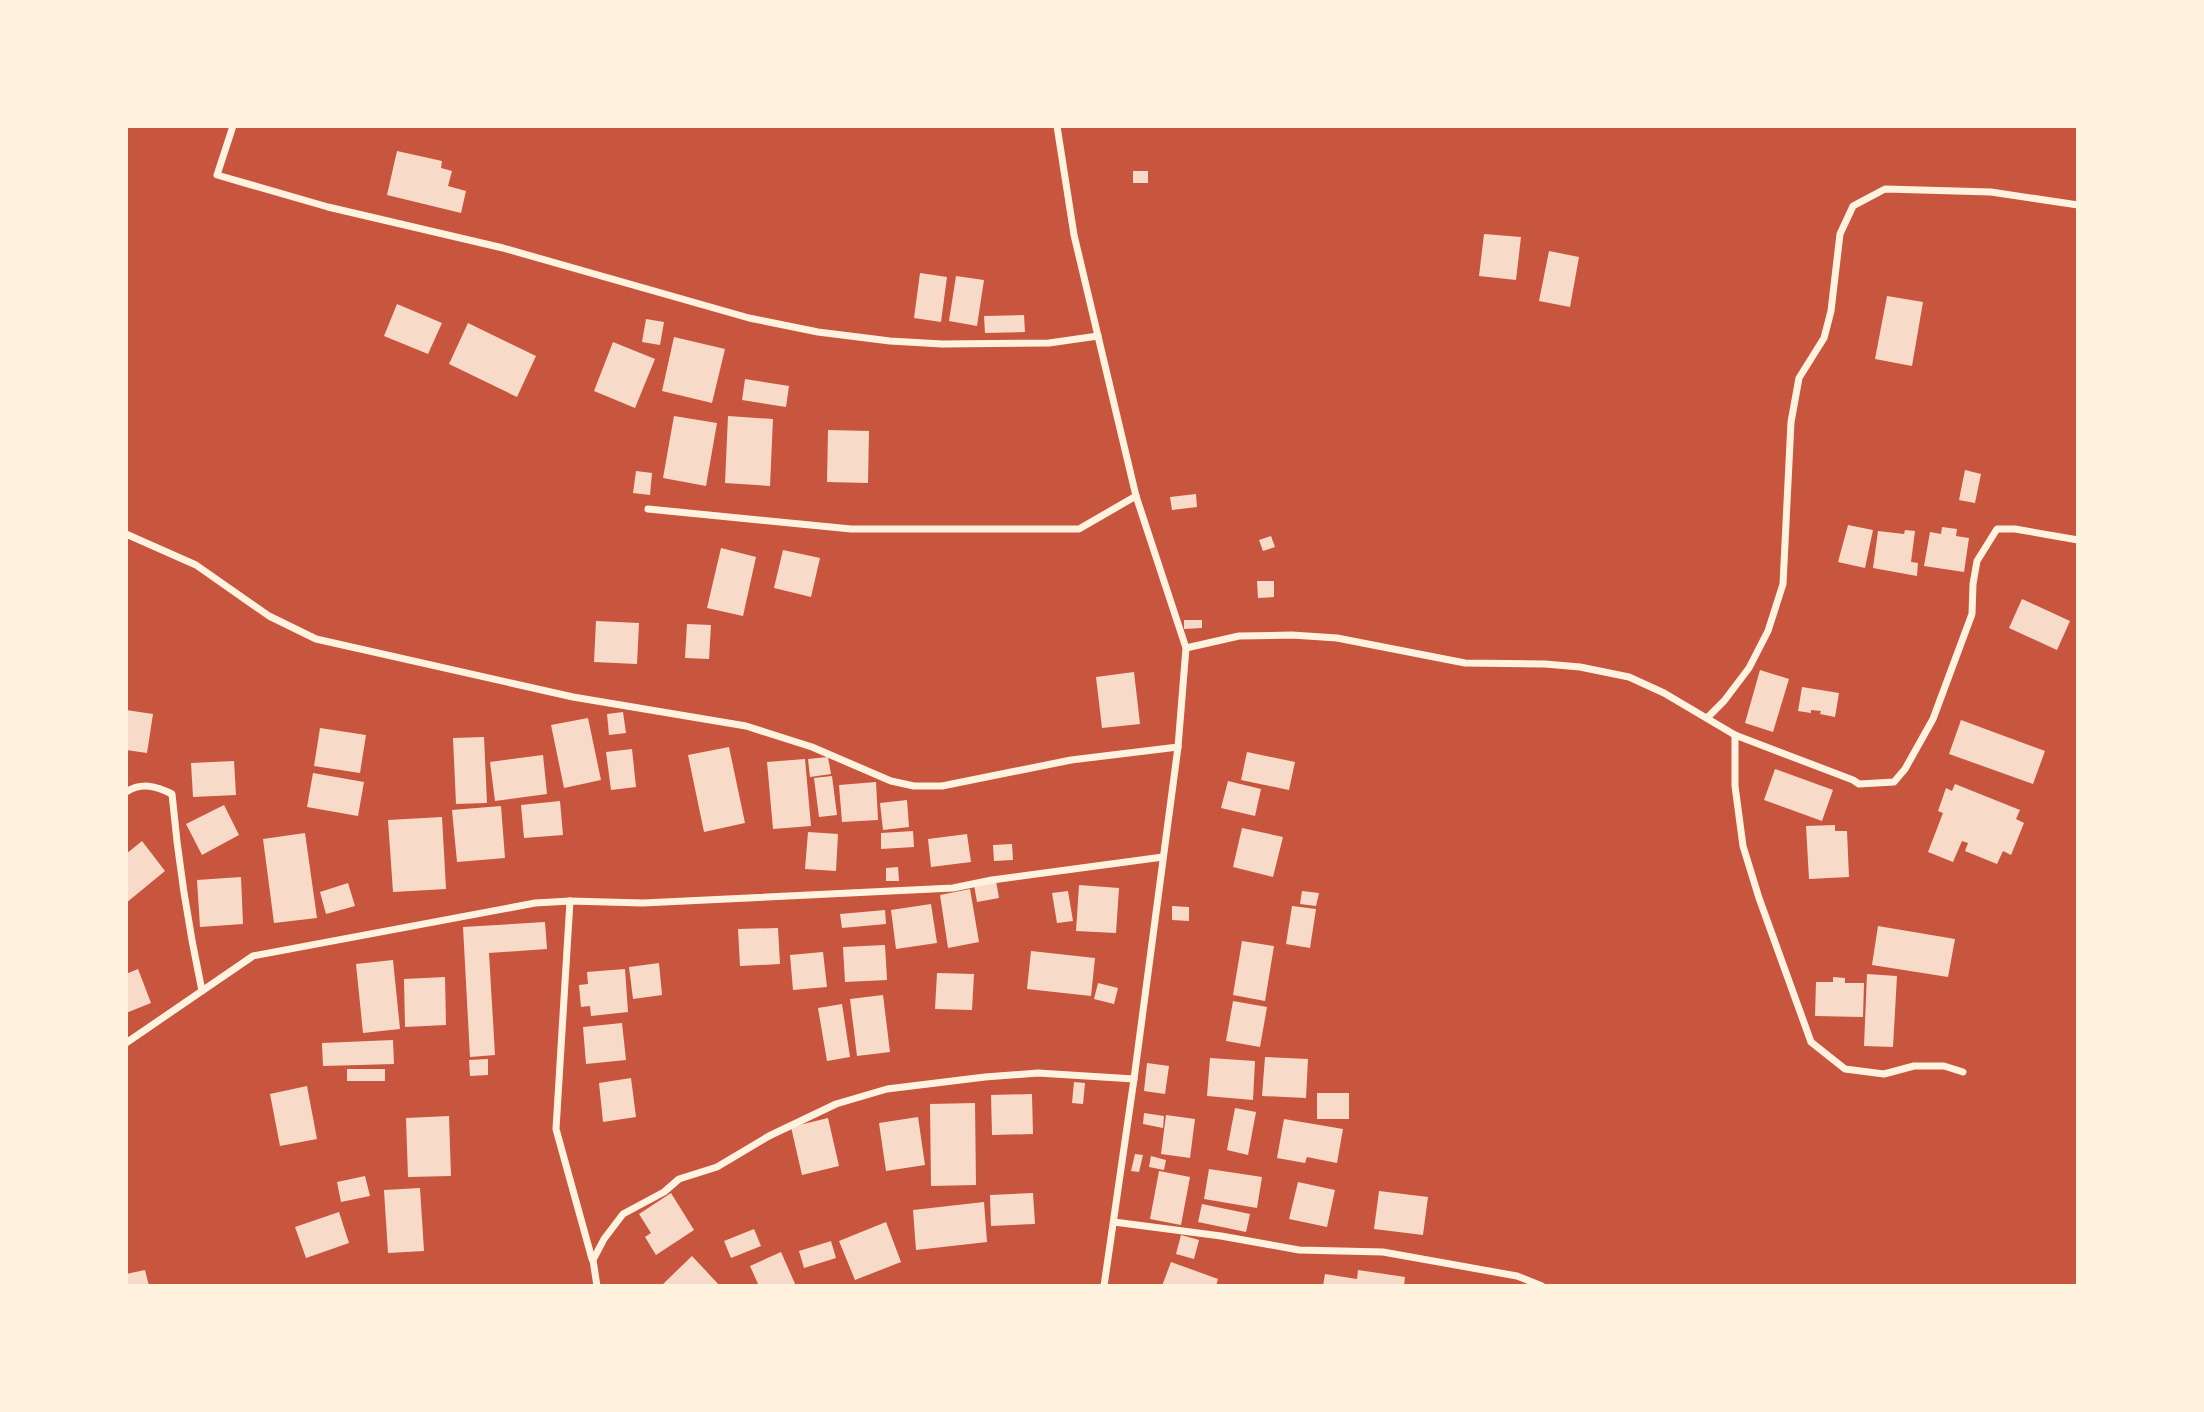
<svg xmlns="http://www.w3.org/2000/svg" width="2204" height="1412" viewBox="0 0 2204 1412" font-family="'DM Sans',sans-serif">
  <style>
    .building { fill: #f7dbc8 }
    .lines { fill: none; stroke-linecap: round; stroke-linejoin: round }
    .minor { stroke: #fff3e0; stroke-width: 7 }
  </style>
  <rect width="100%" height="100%" fill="#c8553d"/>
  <!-- building -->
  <g class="building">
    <path d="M 397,151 L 442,161 L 441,168 L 452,171 L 448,186 L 466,191 L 461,213 L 387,195 Z"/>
    <rect x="1133" y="171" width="15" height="12"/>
    <path d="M 1484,234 L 1521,237 L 1516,280 L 1479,276 Z"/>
    <path d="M 1549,251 L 1579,257 L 1570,307 L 1539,301 Z"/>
    <path d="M 920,273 L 947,277 L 941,322 L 914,318 Z"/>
    <path d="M 956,276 L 984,280 L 977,326 L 949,321 Z"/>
    <path d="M 1887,296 L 1923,302 L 1912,366 L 1875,359 Z"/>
    <path d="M 397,304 L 442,323 L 428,354 L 384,336 Z"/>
    <path d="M 1024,315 L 1025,332 L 985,333 L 984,316 Z"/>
    <path d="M 646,319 L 664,322 L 660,345 L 642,342 Z"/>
    <path d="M 468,323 L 536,356 L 517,397 L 449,364 Z"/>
    <path d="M 674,337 L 725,349 L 712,403 L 662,391 Z"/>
    <path d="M 613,342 L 655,359 L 635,408 L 594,391 Z"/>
    <path d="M 745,379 L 789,386 L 786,407 L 742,400 Z"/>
    <path d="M 674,416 L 717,423 L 706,486 L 663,478 Z"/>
    <path d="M 728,416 L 773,419 L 770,486 L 725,483 Z"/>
    <path d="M 828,430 L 869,431 L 868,483 L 827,482 Z"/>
    <path d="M 1965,470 L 1981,474 L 1975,503 L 1959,500 Z"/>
    <path d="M 636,471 L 652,473 L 650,495 L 633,493 Z"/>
    <path d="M 1196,494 L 1197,507 L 1172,510 L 1170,497 Z"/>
    <path d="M 1848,525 L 1873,530 L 1865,568 L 1838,562 Z"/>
    <path d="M 1942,527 L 1957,529 L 1956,536 L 1969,538 L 1964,572 L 1924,566 L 1930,532 L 1941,534 Z"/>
    <path d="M 1905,530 L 1915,531 L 1911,562 L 1918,563 L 1917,576 L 1873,568 L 1878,531 L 1904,534 Z"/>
    <path d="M 1271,536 L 1275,547 L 1263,551 L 1259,540 Z"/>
    <path d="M 721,548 L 756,557 L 743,616 L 707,608 Z"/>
    <path d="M 783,550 L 820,558 L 811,597 L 774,588 Z"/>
    <path d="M 1257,581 L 1274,581 L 1274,597 L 1258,598 Z"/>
    <path d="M 2022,599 L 2070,621 L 2057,650 L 2009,628 Z"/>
    <path d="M 1184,620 L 1202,620 L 1202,628 L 1184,629 Z"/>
    <path d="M 596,621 L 639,623 L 637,664 L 594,662 Z"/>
    <path d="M 687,624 L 711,625 L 709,659 L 685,658 Z"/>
    <path d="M 1760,670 L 1789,679 L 1773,732 L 1745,723 Z"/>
    <path d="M 1134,672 L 1140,724 L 1102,728 L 1096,677 Z"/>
    <path d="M 1802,687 L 1839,693 L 1835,717 L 1820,714 L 1821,711 L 1811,710 L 1811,713 L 1798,711 Z"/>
    <path d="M 126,710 L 153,714 L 147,753 L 126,750 Z"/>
    <path d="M 623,712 L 626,733 L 609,735 L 607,714 Z"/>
    <path d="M 588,718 L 601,780 L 564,788 L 551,725 Z"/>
    <path d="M 1961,720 L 2045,751 L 2033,784 L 1949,754 Z"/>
    <path d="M 320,728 L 366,735 L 360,773 L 314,766 Z"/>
    <path d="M 484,737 L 487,803 L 456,804 L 453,738 Z"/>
    <path d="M 729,747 L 745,823 L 704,832 L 688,755 Z"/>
    <path d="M 632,749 L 636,787 L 611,790 L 606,752 Z"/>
    <path d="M 1247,752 L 1295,762 L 1289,790 L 1241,780 Z"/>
    <path d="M 543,755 L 547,794 L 495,801 L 490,762 Z"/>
    <path d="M 828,757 L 831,774 L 810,777 L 808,759 Z"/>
    <path d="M 805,759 L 811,826 L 773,829 L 767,762 Z"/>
    <path d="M 234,761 L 236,795 L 193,797 L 191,763 Z"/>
    <path d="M 1775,769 L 1833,790 L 1822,821 L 1764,800 Z"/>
    <path d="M 313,773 L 364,782 L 358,816 L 307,807 Z"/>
    <path d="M 832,776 L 837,815 L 819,817 L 814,778 Z"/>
    <path d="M 1228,781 L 1261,789 L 1255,816 L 1221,808 Z"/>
    <path d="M 876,782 L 878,820 L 842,822 L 839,785 Z"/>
    <path d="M 1955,784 L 2020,810 L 2016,819 L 2024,823 L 2011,855 L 2003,851 L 1997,864 L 1965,851 L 1968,843 L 1962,841 L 1953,862 L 1928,852 L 1943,813 L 1938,811 L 1946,788 L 1952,791 Z"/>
    <path d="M 907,800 L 909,827 L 883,830 L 880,803 Z"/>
    <path d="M 560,801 L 563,835 L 524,838 L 521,805 Z"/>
    <path d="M 224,805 L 239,835 L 202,855 L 186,824 Z"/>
    <path d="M 501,806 L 505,858 L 457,862 L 452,810 Z"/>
    <path d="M 442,817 L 446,889 L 393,892 L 388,820 Z"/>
    <path d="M 1835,825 L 1835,831 L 1847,831 L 1849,877 L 1809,879 L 1806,826 Z"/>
    <path d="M 1242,828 L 1283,837 L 1273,877 L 1233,867 Z"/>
    <path d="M 913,831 L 914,847 L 881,849 L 881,833 Z"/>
    <path d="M 808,832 L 838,834 L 836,871 L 805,869 Z"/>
    <path d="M 305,833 L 317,918 L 274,923 L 263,839 Z"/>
    <path d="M 967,834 L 971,862 L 931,867 L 928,839 Z"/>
    <path d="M 142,841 L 165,871 L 126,903 L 126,854 Z"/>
    <path d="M 1012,844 L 1013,860 L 994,861 L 993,845 Z"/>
    <path d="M 898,867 L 899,881 L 886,881 L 886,868 Z"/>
    <path d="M 241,877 L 243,924 L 200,927 L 197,880 Z"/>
    <path d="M 996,881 L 999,898 L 977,902 L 974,885 Z"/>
    <path d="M 348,883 L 355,906 L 326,914 L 320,892 Z"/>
    <path d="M 1079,885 L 1119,888 L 1116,933 L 1076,931 Z"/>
    <path d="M 970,889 L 979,942 L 948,948 L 940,895 Z"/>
    <path d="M 1068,891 L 1073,921 L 1057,923 L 1052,893 Z"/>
    <path d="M 1302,891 L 1319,893 L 1316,906 L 1300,904 Z"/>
    <path d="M 931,904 L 937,943 L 896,949 L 891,910 Z"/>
    <path d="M 1172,906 L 1189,907 L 1189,921 L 1172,920 Z"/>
    <path d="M 1292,906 L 1316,909 L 1310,948 L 1286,944 Z"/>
    <path d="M 885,910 L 886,924 L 842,928 L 840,914 Z"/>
    <path d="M 545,922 L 547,949 L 489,953 L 495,1055 L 470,1057 L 463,927 Z"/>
    <path d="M 1878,926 L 1955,939 L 1948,977 L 1872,965 Z"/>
    <path d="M 778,928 L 780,964 L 740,966 L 738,929 Z"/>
    <path d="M 1242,941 L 1274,946 L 1265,1001 L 1233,995 Z"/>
    <path d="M 885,945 L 887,980 L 845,982 L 843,947 Z"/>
    <path d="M 1031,951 L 1095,958 L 1091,996 L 1027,989 Z"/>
    <path d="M 823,952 L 827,987 L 793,990 L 790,955 Z"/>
    <path d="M 393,960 L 400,1029 L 363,1033 L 356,964 Z"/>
    <path d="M 659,963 L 662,995 L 633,999 L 629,967 Z"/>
    <path d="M 138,969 L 151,1003 L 126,1013 L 126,974 Z"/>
    <path d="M 625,969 L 628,1012 L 591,1016 L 590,1006 L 581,1007 L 579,985 L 588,984 L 587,972 Z"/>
    <path d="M 937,973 L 974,974 L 972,1010 L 935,1009 Z"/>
    <path d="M 1867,974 L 1897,976 L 1893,1047 L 1864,1046 Z"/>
    <path d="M 445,977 L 446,1025 L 405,1027 L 404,979 Z"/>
    <path d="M 1833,977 L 1845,978 L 1845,983 L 1864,983 L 1863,1017 L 1815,1016 L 1816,982 L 1833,982 Z"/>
    <path d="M 1098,983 L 1118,988 L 1114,1004 L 1094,999 Z"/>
    <path d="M 883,995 L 890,1052 L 857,1056 L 850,999 Z"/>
    <path d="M 1233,1001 L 1267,1007 L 1260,1047 L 1226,1041 Z"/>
    <path d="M 842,1004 L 850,1057 L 827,1061 L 818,1008 Z"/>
    <path d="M 622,1023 L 626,1060 L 586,1064 L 583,1027 Z"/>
    <path d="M 393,1040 L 394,1064 L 323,1066 L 322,1043 Z"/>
    <path d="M 1265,1057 L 1308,1059 L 1306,1098 L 1262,1096 Z"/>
    <path d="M 1210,1058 L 1255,1061 L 1253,1100 L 1207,1096 Z"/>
    <path d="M 488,1059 L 488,1075 L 470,1076 L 469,1060 Z"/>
    <path d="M 1147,1063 L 1169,1066 L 1165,1094 L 1144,1091 Z"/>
    <rect x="347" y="1069" width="38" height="12"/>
    <path d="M 631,1078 L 636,1117 L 603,1122 L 599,1083 Z"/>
    <path d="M 1074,1082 L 1085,1083 L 1083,1104 L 1072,1103 Z"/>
    <path d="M 307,1086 L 317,1139 L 280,1146 L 270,1094 Z"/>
    <rect x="1317" y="1093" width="32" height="26"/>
    <path d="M 1032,1094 L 1033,1134 L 992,1135 L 991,1095 Z"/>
    <path d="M 975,1103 L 976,1185 L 931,1186 L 930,1104 Z"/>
    <path d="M 1235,1108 L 1256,1112 L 1248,1155 L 1227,1150 Z"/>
    <path d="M 1144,1113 L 1164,1116 L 1163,1128 L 1143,1124 Z"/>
    <path d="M 1166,1115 L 1195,1119 L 1190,1158 L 1161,1154 Z"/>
    <path d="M 449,1116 L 451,1176 L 408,1177 L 406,1118 Z"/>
    <path d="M 918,1117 L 925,1165 L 886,1171 L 879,1123 Z"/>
    <path d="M 828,1118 L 839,1166 L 802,1175 L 791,1127 Z"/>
    <path d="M 1284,1119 L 1343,1129 L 1337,1163 L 1307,1157 L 1305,1163 L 1277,1158 Z"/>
    <path d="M 1135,1154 L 1143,1155 L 1139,1172 L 1131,1171 Z"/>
    <path d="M 1151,1156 L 1166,1160 L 1164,1170 L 1149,1167 Z"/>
    <path d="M 1209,1169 L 1262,1177 L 1257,1208 L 1204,1199 Z"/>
    <path d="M 1159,1171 L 1190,1177 L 1181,1225 L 1150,1219 Z"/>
    <path d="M 365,1176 L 370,1196 L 341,1202 L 337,1182 Z"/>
    <path d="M 1298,1182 L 1335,1190 L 1327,1227 L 1289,1219 Z"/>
    <path d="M 420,1188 L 424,1251 L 388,1253 L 384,1190 Z"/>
    <path d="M 1379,1191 L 1428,1197 L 1423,1235 L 1374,1229 Z"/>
    <path d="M 671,1193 L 694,1230 L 656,1255 L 645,1237 L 651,1233 L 639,1214 Z"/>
    <path d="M 1033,1193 L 1035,1224 L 991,1226 L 990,1195 Z"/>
    <path d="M 984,1202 L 987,1242 L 916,1250 L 913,1210 Z"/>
    <path d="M 1202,1204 L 1250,1214 L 1246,1232 L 1198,1222 Z"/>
    <path d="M 339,1212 L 349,1243 L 306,1258 L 295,1227 Z"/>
    <path d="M 886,1222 L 901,1262 L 855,1280 L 839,1241 Z"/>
    <path d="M 754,1229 L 761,1246 L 731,1258 L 724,1241 Z"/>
    <path d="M 1181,1235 L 1199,1240 L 1194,1259 L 1176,1254 Z"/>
    <path d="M 831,1241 L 836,1258 L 804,1268 L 799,1251 Z"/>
    <path d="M 781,1252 L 796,1286 L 759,1286 L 750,1266 Z"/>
    <path d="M 692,1256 L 720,1286 L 663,1286 L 662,1285 Z"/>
    <path d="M 1171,1262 L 1218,1279 L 1216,1286 L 1162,1286 Z"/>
    <path d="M 145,1270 L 149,1286 L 126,1286 L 126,1274 Z"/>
    <path d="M 1358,1270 L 1405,1277 L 1404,1286 L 1323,1286 L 1325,1274 L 1357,1279 Z"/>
  </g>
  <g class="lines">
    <!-- minor -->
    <g class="minor">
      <path d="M 233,126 L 217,175 L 328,207 L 503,248 L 749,318 L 818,332 L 890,341 L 942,344 L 1049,343 L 1098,336"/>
      <path d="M 1057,126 L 1074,235 L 1136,496 L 1186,648 L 1178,747 L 1134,1079 L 1104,1286"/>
      <path d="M 648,509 L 851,529 L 1079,529 L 1136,496"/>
      <path d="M 126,534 L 196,565 L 269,616 L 316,639 L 573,697 L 746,726 L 812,747 L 891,781 L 914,786 L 942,786 L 1071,760 L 1178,747"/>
      <path d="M 1186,648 L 1239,636 L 1292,635 L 1337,638 L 1465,663 L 1545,664 L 1580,667 L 1629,677 L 1664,693 L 1735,735 L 1853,780 L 1859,784 L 1894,782 L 1905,769 L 1933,719 L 1972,614 L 1973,584 L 1977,561 L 1997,529 L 2015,529 L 2078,540"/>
      <path d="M 1707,718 L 1724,701 L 1749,668 L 1768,631 L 1783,584 L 1791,422 L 1799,378 L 1824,338 L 1831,311 L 1840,234 L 1853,206 L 1885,189 L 1991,192 L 2078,205"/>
      <path d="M 1735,735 L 1735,786 L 1743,846 L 1759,898 L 1811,1042 L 1845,1069 L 1884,1074 L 1914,1066 L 1944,1066 L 1963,1072"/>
      <path d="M 126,792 C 142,782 156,786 172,794 C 178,861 188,925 202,991"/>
      <path d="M 570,901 L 556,1129 L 592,1259"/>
      <path d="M 126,1043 L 253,956 L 535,903 L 570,901 L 643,903 L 953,888 L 992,880 L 1163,857"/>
      <path d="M 1114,1222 L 1221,1236 L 1299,1250 L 1383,1252 L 1517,1276 L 1542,1286"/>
      <path d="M 597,1286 L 593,1260 L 604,1239 L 623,1214 L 664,1192 L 679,1179 L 717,1167 L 769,1136 L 836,1104 L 887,1089 L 985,1077 L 1038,1073 L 1134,1079"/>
    </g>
  </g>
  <!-- border -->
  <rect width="2204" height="1412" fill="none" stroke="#fff3e0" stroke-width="256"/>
</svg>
